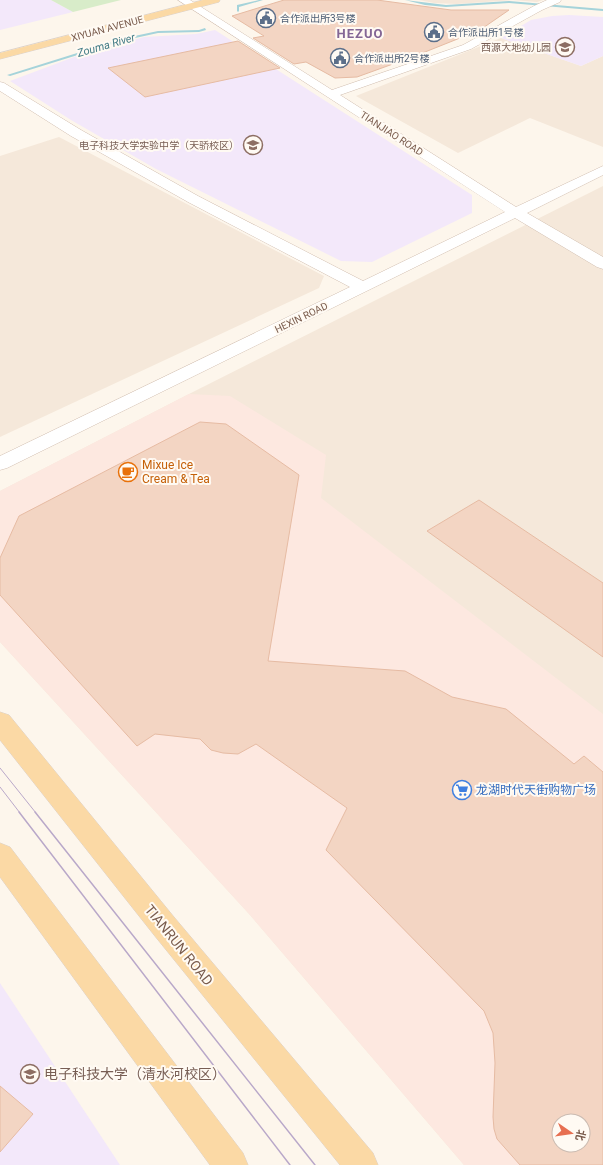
<svg xmlns="http://www.w3.org/2000/svg" width="603" height="1165" viewBox="0 0 603 1165" font-family="Roboto,'Noto Sans SC',sans-serif">
  <style>
    .residential { fill: #f5e8da; fill-rule: evenodd }
    .commercial { fill: #fde8e0; fill-rule: evenodd }
    .education { fill: #f3e8fa }
    .green { fill: #d8ecc9 }
    .lines { fill: none; stroke-linecap: round; stroke-linejoin: round }
    .stream { fill: #a5d3da; fill-rule: evenodd }
    .building { fill: #f3d5c3; stroke: #e6bba3; fill-rule: evenodd }
    .minor-casing { stroke: #d1beb0; stroke-width: 1 }
    .major-casing { stroke: #dad1cd; stroke-width: 1 }
    .minor { fill: #fff; fill-rule: evenodd }
    .major { fill: #fbd9a5; fill-rule: evenodd }
    .tram-far1 { stroke: #b9a8c9; stroke-width: 1 }
    .tram { stroke: #b9a8c9; stroke-width: 1.5 }
    .labels { text-anchor: middle; stroke-width: 4; stroke-linejoin: round; paint-order: stroke }
    .far-service-label { font-size: 10px; fill: #4e5e75; stroke: #fffaf3; text-anchor: start }
    .far-street-label { font-size: 10px; fill: #7a5c4d; stroke: #fffaf3 }
    .far-education-label { font-size: 10px; fill: #785e54; stroke: #fffaf3; text-anchor: end }
    .far-water-label { font-size: 11px; font-style: italic; fill: #437c86; stroke: #fffaf3 }
    .food-label { font-size: 12px; fill: #c56008; stroke: #fffaf3; text-anchor: start }
    .shop-label { font-size: 12px; fill: #366cbe; stroke: #fffaf3; text-anchor: start }
    .far-district-label { font-size: 13px; font-weight: bold; letter-spacing: 1px; fill: #846695; stroke: #fffaf3 }
    .near-street-label { font-size: 14px; fill: #7a5c4d; stroke: #fffaf3 }
    .near-education-label { font-size: 14px; fill: #785e54; stroke: #fffaf3; text-anchor: start }
  </style>
  <rect width="100%" height="100%" fill="#fdf6ec"/>
  <!-- residential -->
  <g class="residential">
    <path d="M 419,0 L 543,0 L 537,2 L 513,0 L 457,4 L 434,3 Z"/>
    <path d="M 501,38 L 581,66 L 603,56 L 603,147 L 530,118 L 458,153 L 356,96 Z"/>
    <path d="M 59,137 L 324,276 L 319,288 L 0,437 L 0,156 Z"/>
    <path d="M 603,186 L 603,1165 L 464,1165 L 250,915 L 0,642 L 0,491 L 189,394 ZM 559,1121 L 583,1121 L 583,1145 L 559,1145 Z"/>
  </g>
  <!-- commercial -->
  <path class="commercial" d="M 189,394 L 230,396 L 326,455 L 321,498 L 603,714 L 603,1165 L 464,1165 L 250,915 L 0,642 L 0,491 ZM 559,1121 L 583,1121 L 583,1145 L 559,1145 Z"/>
  <!-- education -->
  <g class="education">
    <path d="M 0,0 L 51,0 L 73,12 L 0,30 Z"/>
    <path d="M 569,15 L 603,17 L 603,56 L 581,66 L 501,38 L 531,20 L 552,16 Z"/>
    <path d="M 215,30 L 472,195 L 472,213 L 372,262 L 341,261 L 156,169 L 71,120 L 10,81 L 74,57 L 144,37 L 196,34 Z"/>
    <path d="M 0,983 L 120,1165 L 0,1165 Z"/>
  </g>
  <!-- green -->
  <path class="green" d="M 51,0 L 121,0 L 73,12 Z"/>
  <g class="lines">
    <!-- stream -->
    <g class="stream">
      <path d="M 259,0 L 263,0 L 239,7 L 239,11 L 238,12 L 237,11 L 237,5 Z"/>
      <path d="M 405,0 L 446,5 L 509,1 L 603,9 L 603,11 L 509,3 L 446,7 L 425,5 Z"/>
      <path d="M 205,28 L 206,30 L 199,32 L 158,33 L 126,40 L 10,76 L 7,75 L 125,38 L 158,31 L 199,30 Z"/>
    </g>
  </g>
  <!-- building -->
  <g class="building">
    <path d="M 284,0 L 377,0 L 451,10 L 509,10 L 480,30 L 415,56 L 357,77 L 335,78 L 306,62 L 294,64 L 253,38 L 264,36 L 232,16 Z"/>
    <path d="M 238,41 L 280,68 L 145,97 L 108,68 Z"/>
    <path d="M 200,422 L 226,424 L 299,475 L 268,661 L 405,671 L 452,697 L 506,709 L 574,764 L 584,756 L 603,772 L 603,1165 L 520,1165 L 497,1139 L 494,1129 L 493,1117 L 495,1063 L 493,1033 L 484,1011 L 326,850 L 347,808 L 256,744 L 238,754 L 223,753 L 211,750 L 200,739 L 155,734 L 137,746 L 0,595 L 0,558 L 19,516 ZM 559,1121 L 583,1121 L 583,1145 L 559,1145 Z"/>
    <path d="M 479,500 L 603,583 L 603,657 L 427,531 Z"/>
    <path d="M 0,1086 L 33,1114 L 0,1152 Z"/>
  </g>
  <g class="lines">
    <!-- minor casing -->
    <g class="minor-casing">
      <path id="minor" d="M 178,0 L 190,0 L 332,90 L 463,45 L 534,6 L 547,0 L 561,0 L 560,2 L 542,10 L 471,49 L 340,95 L 516,207 L 603,166 L 603,175 L 527,213 L 603,257 L 603,269 L 597,267 L 515,218 L 7,468 L 0,470 L 0,456 L 350,287 L 188,202 L 71,136 L 0,91 L 0,82 L 4,83 L 81,130 L 198,196 L 363,281 L 505,212 Z"/>
    </g>
    <!-- major casing -->
    <g class="major-casing">
      <g id="major">
        <path d="M 203,0 L 220,0 L 219,2 L 0,59 L 0,53 Z"/>
        <path d="M 0,712 L 9,715 L 174,917 L 373,1153 L 378,1165 L 340,1165 L 154,935 L 0,740 Z"/>
        <path d="M 0,843 L 10,847 L 243,1153 L 248,1165 L 210,1165 L 0,877 Z"/>
      </g>
    </g>
    <!-- minor -->
    <use href="#minor" class="minor"/>
    <!-- major -->
    <use href="#major" class="major"/>
    <!-- tram-far1 -->
    <g class="tram-far1">
      <path d="M 0,768 L 36,813"/>
      <path d="M 0,787 L 20,813"/>
    </g>
    <!-- tram -->
    <g class="tram">
      <path d="M 19,812 L 290,1165"/>
      <path d="M 35,812 L 315,1165"/>
    </g>
  </g>
  <!-- icons -->
  <defs>
    <g id="civic-ring" transform="scale(1)"><circle r="9.5" fill="#fffaf3" stroke="#5c6f8a" stroke-width="1.5"/><path d="M-.6-6.5H3V-4.5H.6V-3L4-1V1h2V6H-6V1h2V-1L-.6-3ZM-1.2 2.5V6h2.4V2.5Z" fill="#5c6f8a"/></g>
    <g id="school-ring" transform="scale(1)"><circle r="9.5" fill="#fffaf3" stroke="#8d6e63" stroke-width="1.5"/><path d="M0-5L7-2L0 1L-7-2ZM-4 1L0 2.5L4 1V4Q0 6-4 4Z" fill="#8d6e63"/></g>
    <g id="cafe-ring" transform="scale(1)"><circle r="9.5" fill="#fffaf3" stroke="#e8710a" stroke-width="1.5"/><path d="M-5.5-4.5H6V0H3Q3 3.5 0 3.5H-2.5Q-5.5 3.5-5.5 0ZM3-3.2v2h1.7v-2ZM-6 4.5H4V6H-6Z" fill="#e8710a"/></g>
    <g id="supermarket-ring" transform="scale(1)"><circle r="9.5" fill="#fffaf3" stroke="#3f7fe0" stroke-width="1.5"/><path d="M-6-5.5h2.5l.6 2H6L4.5 2H-2.5L-4.4-4H-6ZM-1.5 3.2a1.3 1.3 0 1 0 .1 0ZM3 3.2a1.3 1.3 0 1 0 .1 0Z" fill="#3f7fe0"/></g>
    <g id="university-ring" transform="scale(1)"><circle r="9.5" fill="#fffaf3" stroke="#8d6e63" stroke-width="1.5"/><path d="M0-5L7-2L0 1L-7-2ZM-4 1L0 2.5L4 1V4Q0 6-4 4Z" fill="#8d6e63"/></g>
  </defs>
  <g fill-rule="evenodd">
    <use href="#civic-ring" x="266" y="18"/>
    <use href="#civic-ring" x="434" y="32"/>
    <use href="#school-ring" x="565" y="47"/>
    <use href="#civic-ring" x="340" y="58"/>
    <use href="#school-ring" x="253" y="145"/>
    <use href="#cafe-ring" x="128" y="472"/>
    <use href="#supermarket-ring" x="462" y="790"/>
    <use href="#university-ring" x="30" y="1074"/>
  </g>
  <g class="labels">
    <!-- far-service labels -->
    <g class="far-service-label">
      <text x="280" y="22">合作派出所3号楼</text>
      <text x="448" y="36">合作派出所1号楼</text>
      <text x="354" y="62">合作派出所2号楼</text>
    </g>
    <!-- far-street labels -->
    <g class="far-street-label">
      <text transform="translate(107 28) rotate(-15)" y="4">XIYUAN AVENUE</text>
      <text transform="translate(392 133) rotate(33)" y="4">TIANJIAO ROAD</text>
      <text transform="translate(301 317) rotate(-26)" y="4">HEXIN ROAD</text>
    </g>
    <!-- far-education labels -->
    <g class="far-education-label">
      <text x="551" y="51">西源大地幼儿园</text>
      <text x="239" y="149">电子科技大学实验中学（天骄校区）</text>
    </g>
    <!-- far-water labels -->
    <g class="far-water-label">
      <text transform="translate(106 45) rotate(-16)" y="4">Zouma River</text>
    </g>
    <!-- food labels -->
    <g class="food-label">
      <text x="142" y="469">Mixue Ice<tspan x="142" dy="14">Cream &amp; Tea</tspan></text>
    </g>
    <!-- shop labels -->
    <g class="shop-label">
      <text x="476" y="794">龙湖时代天街购物广场</text>
    </g>
    <!-- far-district labels -->
    <g class="far-district-label">
      <text x="360" y="38">HEZUO</text>
    </g>
    <!-- near-street labels -->
    <g class="near-street-label">
      <text transform="translate(179 945) rotate(51)" y="5">TIANRUN ROAD</text>
    </g>
    <!-- near-education labels -->
    <g class="near-education-label">
      <text x="44" y="1079">电子科技大学（清水河校区）</text>
    </g>
  </g>
  <!-- north arrow -->
  <g transform="translate(571 1133) rotate(103)"><circle r="19" fill="#fffaf3" stroke="#cabbb1"/>
  <path d="M0-3L7 15L0 10L-7 15Z" fill="#e76f51"/>
  <text y="-6" font-size="11" font-weight="bold" text-anchor="middle" fill="#7a5c4d">北</text>
  </g>
</svg>
